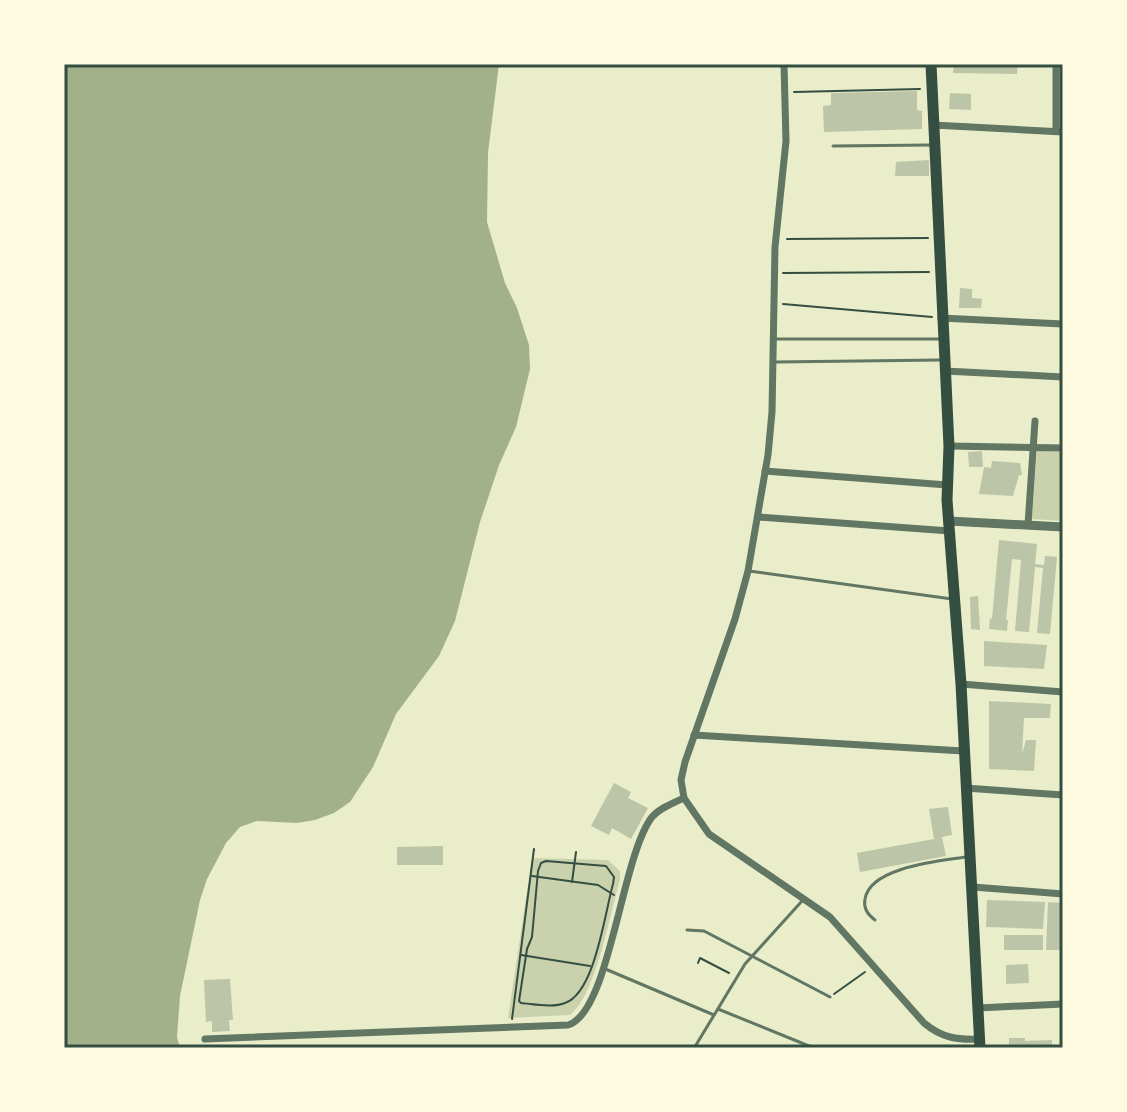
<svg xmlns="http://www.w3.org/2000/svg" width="1127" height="1112" viewBox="0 0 1127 1112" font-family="'DM Sans',sans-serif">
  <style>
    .green { fill: #cad2ad }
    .water { fill: #a3b18a }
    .building { fill: #bcc5a7 }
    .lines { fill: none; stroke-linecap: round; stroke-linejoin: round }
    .path { stroke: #344e41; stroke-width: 2 }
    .service { stroke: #617663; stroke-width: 3 }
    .minor { stroke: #617663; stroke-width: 7 }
    .tertiary { stroke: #617663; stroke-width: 9 }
    .primary { stroke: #344e41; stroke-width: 11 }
    .neatline { fill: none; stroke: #344e41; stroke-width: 3 }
  </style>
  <rect width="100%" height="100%" fill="#e9edc9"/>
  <!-- green -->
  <g class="green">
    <path d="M 1037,450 L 1063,452 L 1063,521 L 1032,519 Z"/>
    <path d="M 532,858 L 608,860 L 620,871 L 620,880 C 610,913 596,995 570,1015 L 508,1018 Z"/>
  </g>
  <!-- water -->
  <g class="water">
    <path d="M 64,64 L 499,64 L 488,153 L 487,222 L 505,283 L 517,308 L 529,345 L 530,369 L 516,427 L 499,465 L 480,522 L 455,621 L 439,656 L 396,714 L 373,767 L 350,802 L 334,813 L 315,820 L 297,823 L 257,821 L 240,827 L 226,843 L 207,879 L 200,900 L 180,996 L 177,1037 L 180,1048 L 64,1048 Z"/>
    <path d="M 650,1045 L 707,1048 L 562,1048 L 572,1046 Z"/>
  </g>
  <!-- building -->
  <g class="building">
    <path d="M 954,64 L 1018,64 L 1017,74 L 953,73 Z"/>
    <path d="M 917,91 L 917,110 L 922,111 L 922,129 L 824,132 L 823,106 L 831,105 L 831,93 Z"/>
    <path d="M 950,93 L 971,94 L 971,110 L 949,109 Z"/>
    <path d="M 929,160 L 929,176 L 895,176 L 896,162 Z"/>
    <path d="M 960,288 L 972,289 L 972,298 L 982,299 L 981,308 L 959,308 Z"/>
    <path d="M 982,451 L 983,467 L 969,467 L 968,452 Z"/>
    <path d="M 992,461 L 1020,463 L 1022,475 L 1019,475 L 1013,496 L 979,494 L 984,467 L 991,468 Z"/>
    <path d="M 999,540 L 1037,544 L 1035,564 L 1044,565 L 1045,556 L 1057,557 L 1050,634 L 1037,633 L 1043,568 L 1035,567 L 1029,632 L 1015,631 L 1021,560 L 1012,559 L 1006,620 L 1008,620 L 1007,631 L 989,629 L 990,618 L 992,619 Z"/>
    <path d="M 978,596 L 980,630 L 971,629 L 970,597 Z"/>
    <path d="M 984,641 L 1047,645 L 1044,669 L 984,666 Z"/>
    <path d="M 989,701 L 1051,704 L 1050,718 L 1024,718 L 1022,754 L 1026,740 L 1036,740 L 1034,771 L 989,769 Z"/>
    <path d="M 614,783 L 631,792 L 628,798 L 648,808 L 631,839 L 612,828 L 609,835 L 591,826 Z"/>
    <path d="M 948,807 L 952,835 L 942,837 L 946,856 L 860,872 L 857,853 L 934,839 L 929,809 Z"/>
    <path d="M 443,846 L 443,865 L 397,865 L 397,847 Z"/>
    <path d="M 987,900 L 1045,902 L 1043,929 L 986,927 Z"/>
    <path d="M 1048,902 L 1063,903 L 1063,950 L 1046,950 Z"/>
    <rect x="1004" y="935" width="39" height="15"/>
    <path d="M 1028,964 L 1029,983 L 1006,984 L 1006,965 Z"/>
    <path d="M 230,979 L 233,1020 L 229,1020 L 230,1031 L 212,1032 L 212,1021 L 206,1022 L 204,980 Z"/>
    <path d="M 1009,1038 L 1025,1038 L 1025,1041 L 1052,1040 L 1052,1048 L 1009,1048 Z"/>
  </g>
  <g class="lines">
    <!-- path -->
    <g class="path">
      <path d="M 794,92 L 920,89"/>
      <path d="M 787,239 L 928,238"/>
      <path d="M 783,273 L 929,272"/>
      <path d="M 783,304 L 932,317"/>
      <path d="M 546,861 L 606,866 L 614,877 L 613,884 C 605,912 595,993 565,1003 C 553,1008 534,1004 521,1003 L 519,1001 L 527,949 L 532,937 L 538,871 L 541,863 Z"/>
      <path d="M 532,876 L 598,885 L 614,895"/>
      <path d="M 572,882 L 576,852"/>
      <path d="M 521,955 L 590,966"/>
      <path d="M 698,963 L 700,958 L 729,973"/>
      <path d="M 834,994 L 865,972"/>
      <path d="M 512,1019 L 534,849"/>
    </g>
    <!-- service -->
    <g class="service">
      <path d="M 833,146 L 930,145"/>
      <path d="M 773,339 L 941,339"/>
      <path d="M 775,362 L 940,360"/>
      <path d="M 749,571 L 952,599"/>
      <path d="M 875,920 C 868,915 863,909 865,899 C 870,867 940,861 966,857"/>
      <path d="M 687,930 L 704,931 L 830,997"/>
      <path d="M 603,968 L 714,1015"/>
      <path d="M 718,1009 L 814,1048"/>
      <path d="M 696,1045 L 745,964 L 802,901"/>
    </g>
    <!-- minor -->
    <g class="minor">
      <path d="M 1056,64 L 1056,131"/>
      <path d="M 933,125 L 1063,132"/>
      <path d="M 941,318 L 1063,324"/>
      <path d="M 945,371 L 1063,377"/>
      <path d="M 949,446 L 1063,448"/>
      <path d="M 765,471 L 947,485"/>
      <path d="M 759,517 L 950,531"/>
      <path d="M 1028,525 L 1035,421"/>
      <path d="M 961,684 L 1063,692"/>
      <path d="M 694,735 L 963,751"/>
      <path d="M 965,788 L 1063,795"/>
      <path d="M 684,798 L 709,834 L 830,917 L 924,1023 C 942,1038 957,1040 980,1039"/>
      <path d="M 973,887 L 1063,894"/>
      <path d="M 978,1008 L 1063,1004"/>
      <path d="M 205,1039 L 568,1025 C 610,1013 621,857 652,817 C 660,808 673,803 684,798 L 681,780 L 685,762 L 735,619 L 748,571 L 768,455 L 772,412 L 775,247 L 786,141 L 784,64"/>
    </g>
    <!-- tertiary -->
    <path class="tertiary" d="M 949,521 L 1063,527"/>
    <!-- primary -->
    <path class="primary" d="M 931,64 L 949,446 L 947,500 L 961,684 L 980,1048"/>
  </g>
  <!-- border -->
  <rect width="1127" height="1112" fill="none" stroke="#fefae0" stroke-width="132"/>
  <rect x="66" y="66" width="995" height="980" class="neatline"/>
</svg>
